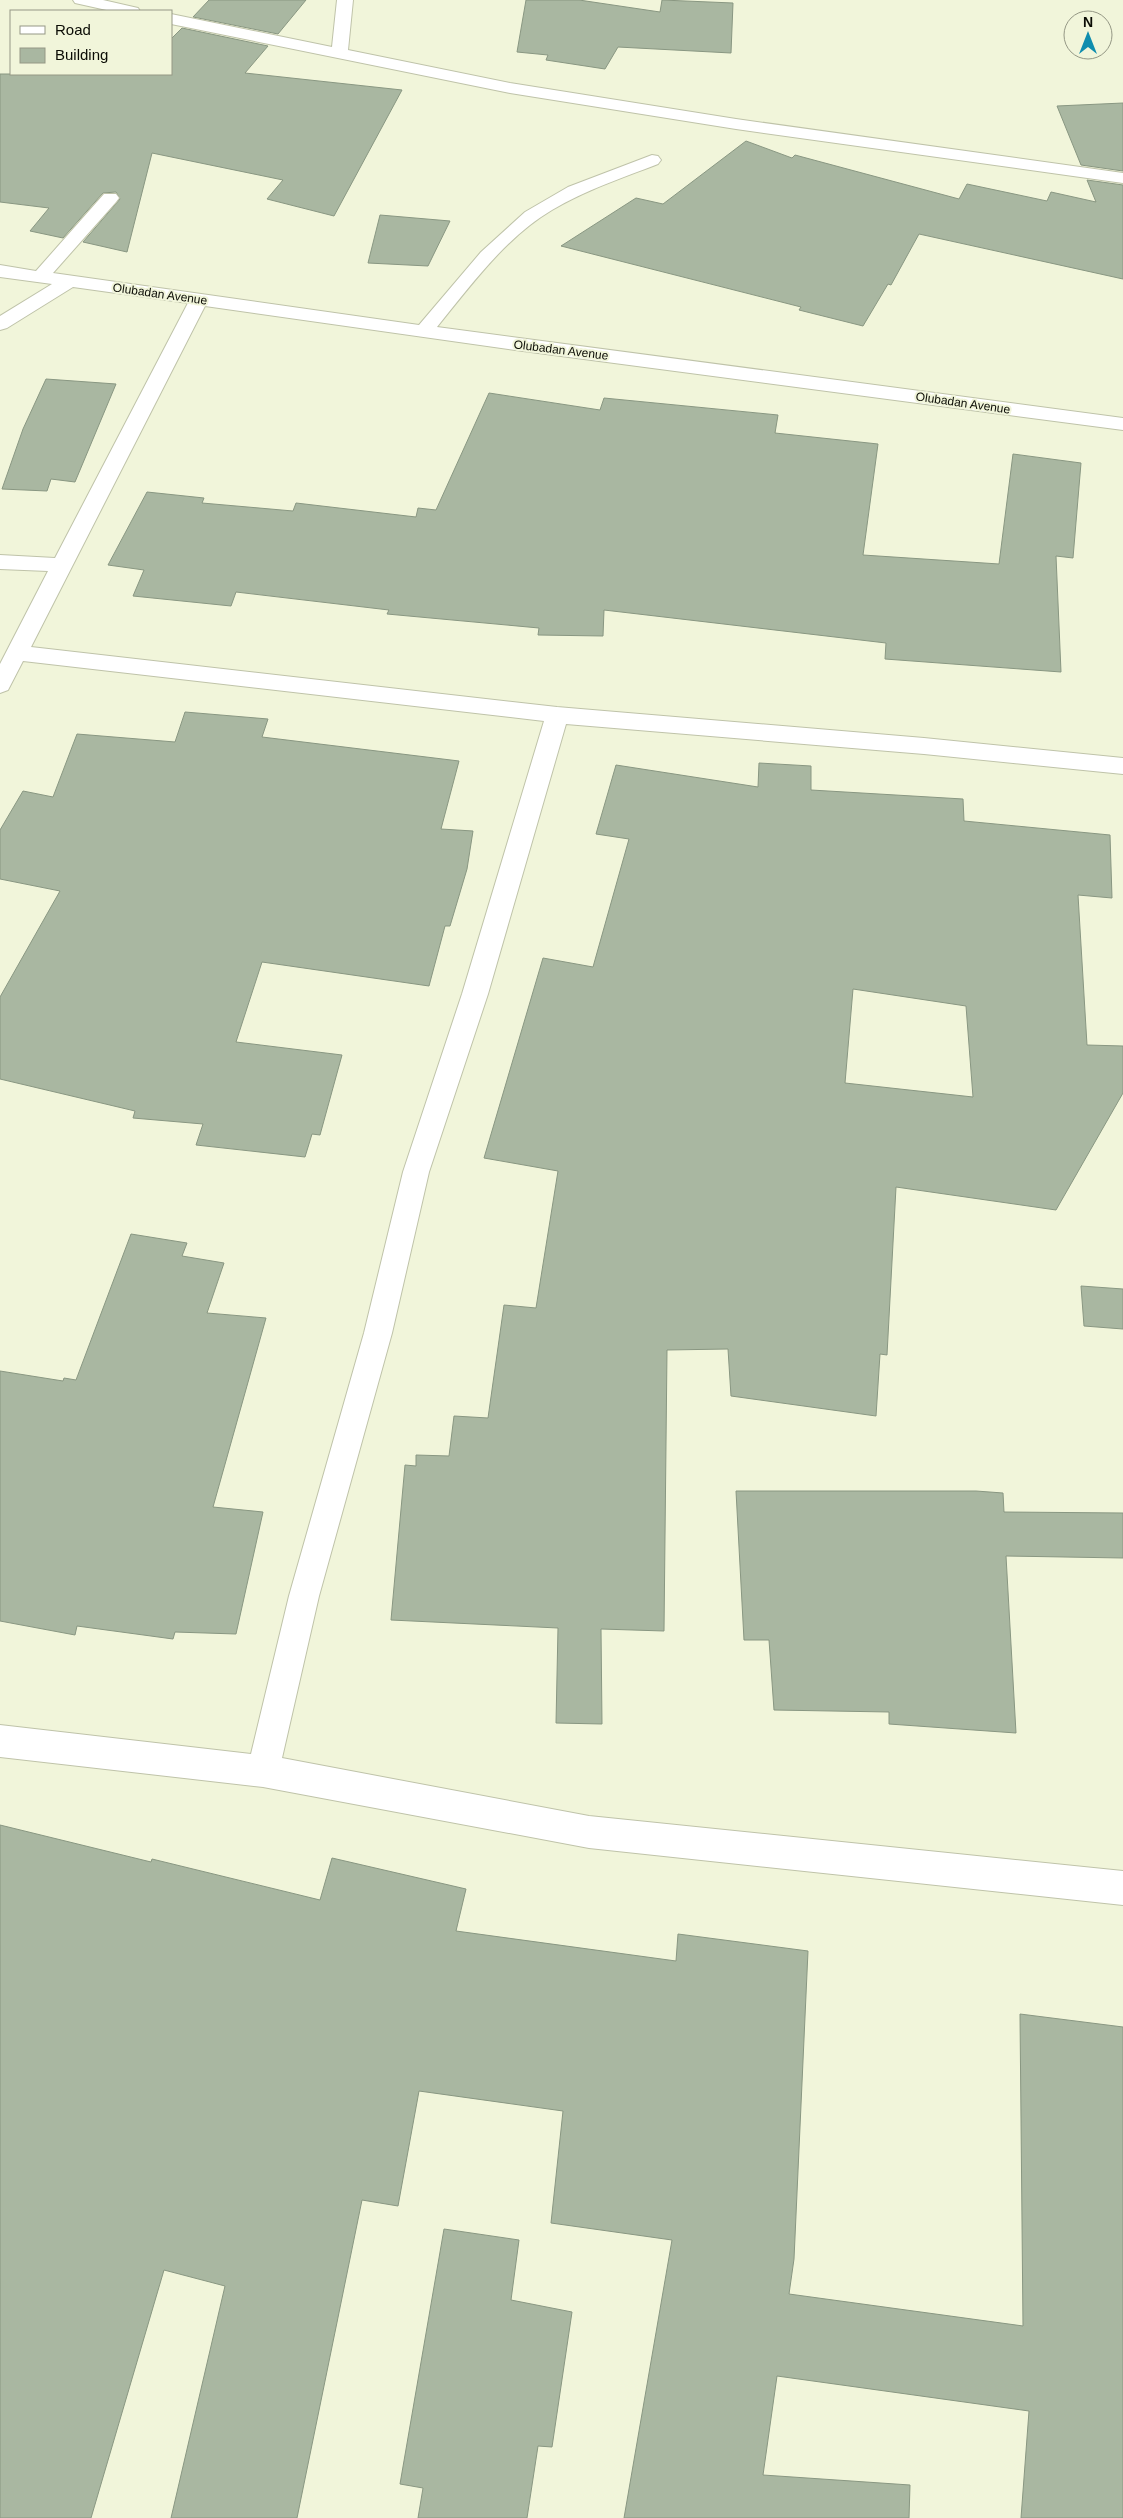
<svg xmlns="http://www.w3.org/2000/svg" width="1123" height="2518" viewBox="0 0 1123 2518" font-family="Arial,sans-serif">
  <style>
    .building { fill: #a9b7a1; stroke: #899782; fill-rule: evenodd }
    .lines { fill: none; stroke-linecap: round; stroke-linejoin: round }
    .minor-casing { stroke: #bfc3a9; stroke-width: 2 }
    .minor { fill: #fff; fill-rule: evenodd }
    .labels { text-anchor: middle; stroke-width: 4; stroke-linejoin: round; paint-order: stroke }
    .far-street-label { font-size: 12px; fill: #0b0c05; stroke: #f1f5da }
  </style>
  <rect width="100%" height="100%" fill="#f1f5da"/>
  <!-- building -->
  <g class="building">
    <path d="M 209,0 L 306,0 L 278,34 L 193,17 Z"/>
    <path d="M 526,0 L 579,0 L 660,12 L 662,0 L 733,3 L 731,53 L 618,47 L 605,69 L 546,60 L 548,55 L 517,52 Z"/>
    <path d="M 182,28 L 268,46 L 245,73 L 402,90 L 334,216 L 267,199 L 283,180 L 152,153 L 127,252 L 83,242 L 120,199 L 116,192 L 103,193 L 63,238 L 30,231 L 49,208 L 0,202 L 0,74 L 171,74 L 171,39 Z"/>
    <path d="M 1123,103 L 1123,171 L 1081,165 L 1057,106 Z"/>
    <path d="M 746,141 L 792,158 L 795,155 L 959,199 L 967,184 L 1047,201 L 1051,192 L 1096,202 L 1087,180 L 1123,185 L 1123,279 L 919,234 L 891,285 L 888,284 L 863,326 L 799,310 L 801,307 L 561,246 L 636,198 L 663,204 Z"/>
    <path d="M 380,215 L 450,221 L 428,266 L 368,263 Z"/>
    <path d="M 46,379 L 116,384 L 75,482 L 51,479 L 47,491 L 2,489 L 23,429 Z"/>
    <path d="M 489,393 L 600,410 L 604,398 L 778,415 L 775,433 L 878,444 L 863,555 L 999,564 L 1013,454 L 1081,463 L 1073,558 L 1056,556 L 1061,672 L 885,659 L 886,643 L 604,610 L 603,636 L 538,635 L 539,628 L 387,614 L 389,610 L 236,592 L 231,606 L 133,596 L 144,570 L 108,565 L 147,492 L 204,498 L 202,503 L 293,511 L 296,503 L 416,517 L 418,508 L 436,510 Z"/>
    <path d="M 185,712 L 268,719 L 262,737 L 459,761 L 441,829 L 473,831 L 467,869 L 450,926 L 445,926 L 429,986 L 262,962 L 236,1042 L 342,1055 L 320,1135 L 312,1134 L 305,1157 L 196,1145 L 203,1124 L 133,1118 L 135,1111 L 0,1079 L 0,997 L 60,891 L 0,879 L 0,830 L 23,791 L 53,797 L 77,734 L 175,742 Z"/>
    <path d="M 759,763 L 811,766 L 811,790 L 963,799 L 964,821 L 1110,835 L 1112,898 L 1078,895 L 1087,1045 L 1123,1046 L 1123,1093 L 1056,1210 L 896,1187 L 887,1355 L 880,1354 L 876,1416 L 731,1396 L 728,1349 L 667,1350 L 664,1631 L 601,1629 L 602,1724 L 556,1723 L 558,1628 L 391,1620 L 405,1465 L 416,1466 L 416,1455 L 449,1456 L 454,1416 L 488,1418 L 504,1305 L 536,1308 L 558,1171 L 484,1158 L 543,958 L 593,967 L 629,839 L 596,834 L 616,765 L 758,787 ZM 853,989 L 966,1006 L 973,1097 L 845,1083 Z"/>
    <path d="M 131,1234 L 187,1243 L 182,1256 L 224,1263 L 207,1313 L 266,1318 L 213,1507 L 263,1512 L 236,1634 L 175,1632 L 173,1639 L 77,1626 L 75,1635 L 0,1621 L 0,1371 L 63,1381 L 64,1378 L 76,1380 Z"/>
    <path d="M 1081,1286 L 1123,1289 L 1123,1329 L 1084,1326 Z"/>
    <path d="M 736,1491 L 976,1491 L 1003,1493 L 1004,1512 L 1123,1513 L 1123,1558 L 1006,1556 L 1016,1733 L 889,1724 L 889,1712 L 774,1710 L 769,1640 L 744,1640 Z"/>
    <path d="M 0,1825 L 151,1862 L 152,1859 L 320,1900 L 332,1858 L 466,1889 L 456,1931 L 676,1961 L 678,1934 L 808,1951 L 794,2259 L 789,2294 L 1023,2326 L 1020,2014 L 1123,2027 L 1123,2518 L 1021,2518 L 1029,2411 L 777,2376 L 763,2475 L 910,2485 L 909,2518 L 624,2518 L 672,2240 L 551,2223 L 563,2111 L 419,2091 L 398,2206 L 362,2200 L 297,2518 L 171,2518 L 225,2286 L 164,2270 L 91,2518 L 0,2518 Z"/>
    <path d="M 444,2229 L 519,2240 L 511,2300 L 572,2312 L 552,2447 L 538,2446 L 527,2518 L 418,2518 L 423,2488 L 400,2484 Z"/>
  </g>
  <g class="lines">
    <!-- minor casing -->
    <g class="minor-casing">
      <g id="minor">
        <path d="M 73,0 L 103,0 L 138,8 L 140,11 L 111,11 L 75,3 Z"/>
        <path d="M 337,0 L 353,0 L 348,50 L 510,83 L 736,119 L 1123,173 L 1123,183 L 736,129 L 510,93 L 171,24 L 171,14 L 332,47 Z"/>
        <path d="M 652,155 L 658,156 L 661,160 L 658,164 C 622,178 586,190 552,210 C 505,238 471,285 437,327 L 1123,418 L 1123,430 L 523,351 L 205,306 L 31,647 L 557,707 L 924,738 L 1123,758 L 1123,774 L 924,754 L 566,724 L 488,994 L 429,1172 L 392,1333 L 319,1596 L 282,1758 L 589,1816 L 1123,1871 L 1123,1905 L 589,1848 L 263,1787 L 0,1757 L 0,1725 L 251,1754 L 289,1596 L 364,1333 L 403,1172 L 462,994 L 544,721 L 23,661 L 8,690 L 0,693 L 0,664 L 48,571 L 0,569 L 0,555 L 55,558 L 188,303 L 73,287 L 7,328 L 0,330 L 0,316 L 52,284 L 0,277 L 0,265 L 36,271 L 104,194 L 116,194 L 119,198 L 116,202 L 53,273 L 419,325 L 481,252 L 525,212 L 568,187 Z"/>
      </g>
    </g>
    <!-- minor -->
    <use href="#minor" class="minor"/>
  </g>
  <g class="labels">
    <!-- far-street labels -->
    <g class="far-street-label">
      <text transform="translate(160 294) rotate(8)" y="4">Olubadan Avenue</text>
      <text transform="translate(561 350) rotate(7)" y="4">Olubadan Avenue</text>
      <text transform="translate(963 403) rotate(8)" y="4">Olubadan Avenue</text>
    </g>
  </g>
  <!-- legend -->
  <rect x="10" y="10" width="162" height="65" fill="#f1f5da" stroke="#959885"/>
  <rect x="20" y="26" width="25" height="8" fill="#ffffff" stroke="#959885"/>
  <text x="55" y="35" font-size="15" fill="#0b0c05">Road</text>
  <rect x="20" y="48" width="25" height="15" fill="#a9b7a1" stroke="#959885"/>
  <text x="55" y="60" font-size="15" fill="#0b0c05">Building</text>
  <!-- north arrow -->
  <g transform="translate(1088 35)"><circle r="24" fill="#f1f5da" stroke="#959885"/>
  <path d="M0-4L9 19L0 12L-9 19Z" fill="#0f8dae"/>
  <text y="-8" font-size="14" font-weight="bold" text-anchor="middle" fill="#0b0c05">N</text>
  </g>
</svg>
